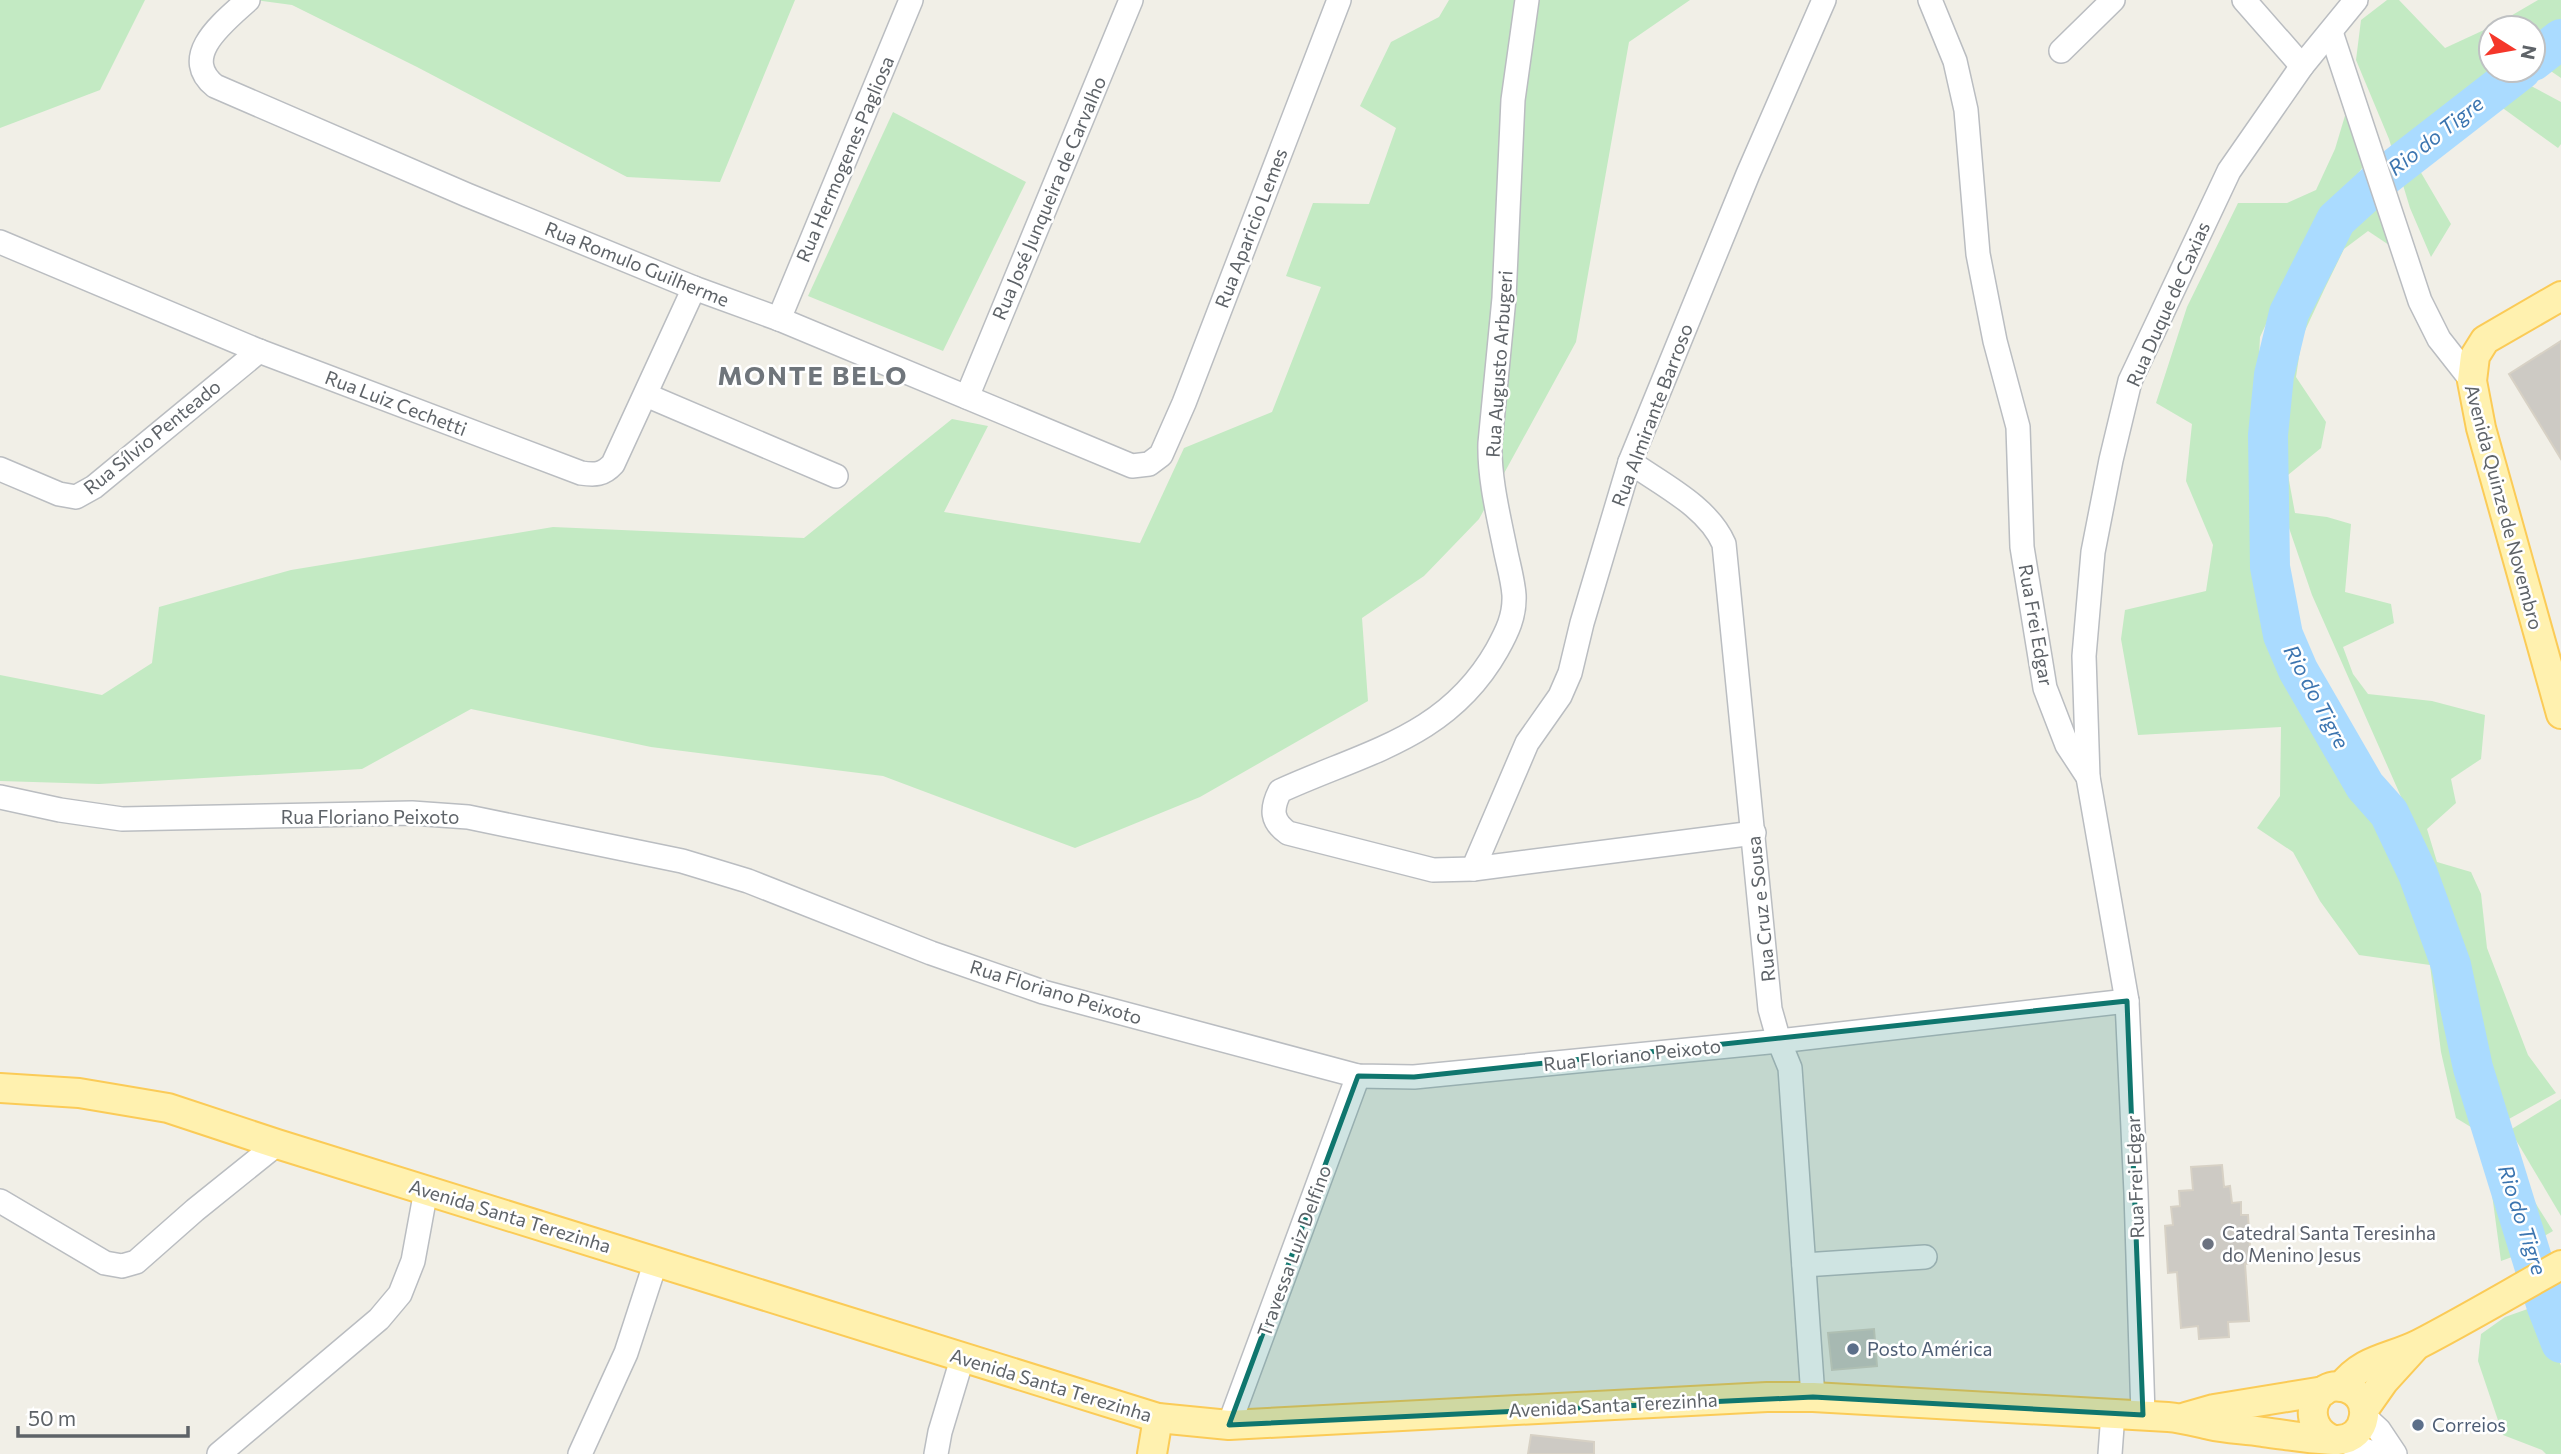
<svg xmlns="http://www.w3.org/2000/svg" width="2561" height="1454" viewBox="0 0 2561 1454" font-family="Commissioner,sans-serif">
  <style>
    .green { fill: #c3eac3 }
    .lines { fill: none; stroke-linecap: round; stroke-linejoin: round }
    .river { stroke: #aadbff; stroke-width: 40 }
    .building { fill: #cdcac4; stroke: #d7d1c5; stroke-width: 2 }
    .minor-casing { stroke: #babdc1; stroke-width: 26 }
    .major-casing { stroke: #fbcb57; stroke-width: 32 }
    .minor { stroke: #fff; stroke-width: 23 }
    .major { stroke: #fff1af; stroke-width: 28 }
    .marked { fill: #0f766e; fill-opacity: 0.2; stroke: #0f766e; stroke-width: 5; stroke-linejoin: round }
    .worship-dot { fill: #6b7280; stroke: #fff; stroke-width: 2.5 }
    .service-dot { fill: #5c6f8a; stroke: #fff; stroke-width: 2.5 }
    .labels { text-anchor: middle; stroke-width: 5; stroke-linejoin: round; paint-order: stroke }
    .street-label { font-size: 19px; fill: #5e6368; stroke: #fff }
    .worship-label { font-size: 19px; fill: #5b616d; stroke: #fff; text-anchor: start }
    .service-label { font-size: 19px; fill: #4e5e75; stroke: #fff; text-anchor: start }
    .water-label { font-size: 21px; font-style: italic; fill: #3c75b0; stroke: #fff }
    .district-label { font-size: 26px; font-weight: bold; letter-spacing: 2px; fill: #6f757b; stroke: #fff }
  </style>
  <rect width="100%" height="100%" fill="#f1efe7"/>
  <!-- green -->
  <g class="green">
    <path d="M 0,0 L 145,0 L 100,90 L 0,128 Z"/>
    <path d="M 255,0 L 795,0 L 720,182 L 627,177 L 417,67 L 292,5 Z"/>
    <path d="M 1449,0 L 1690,0 L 1629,42 L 1576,342 L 1479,519 L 1424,576 L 1362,618 L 1368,701 L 1200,797 L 1075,848 L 883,776 L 651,747 L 471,709 L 362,769 L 99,784 L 0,781 L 0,675 L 102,695 L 152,663 L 159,607 L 291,570 L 553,527 L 804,538 L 952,419 L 988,426 L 944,512 L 1140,543 L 1184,448 L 1272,412 L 1321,287 L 1286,276 L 1313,203 L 1369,204 L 1396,128 L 1360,106 L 1391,42 L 1439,17 Z"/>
    <path d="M 2387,0 L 2399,0 L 2445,48 L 2497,24 L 2538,0 L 2561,0 L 2561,78 L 2533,59 L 2533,28 L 2491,28 L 2491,70 L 2523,70 L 2516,78 L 2561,102 L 2561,144 L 2558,148 L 2493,101 L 2409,152 L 2451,224 L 2431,257 L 2410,208 L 2389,139 L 2356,60 L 2361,20 Z"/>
    <path d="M 2347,109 L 2365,164 L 2299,254 L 2260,337 L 2255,435 L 2274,630 L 2297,683 L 2428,908 L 2511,1228 L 2523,1253 L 2501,1261 L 2484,1135 L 2456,1118 L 2441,1052 L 2430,965 L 2359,955 L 2320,901 L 2293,852 L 2257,828 L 2280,796 L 2281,727 L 2138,735 L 2121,639 L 2125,610 L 2206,591 L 2213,545 L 2186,481 L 2192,424 L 2156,403 L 2187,307 L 2238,203 L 2287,203 L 2316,190 L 2335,149 Z"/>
    <path d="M 893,112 L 1026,182 L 943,351 L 808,296 Z"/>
    <path d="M 2373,190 L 2392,247 L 2368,231 L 2344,249 L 2324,290 L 2302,337 L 2296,377 L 2326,422 L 2321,448 L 2288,475 L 2295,513 L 2327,517 L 2351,524 L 2345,592 L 2391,604 L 2394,623 L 2343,647 L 2353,674 L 2368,694 L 2432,701 L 2485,715 L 2481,759 L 2451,779 L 2456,803 L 2427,829 L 2437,862 L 2471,872 L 2481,894 L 2487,948 L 2528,1055 L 2556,1093 L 2507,1120 C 2509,1165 2530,1194 2553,1231 L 2534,1242 L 2502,1133 L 2500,1094 L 2451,910 L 2312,595 L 2277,493 L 2276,430 L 2286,356 L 2323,256 Z"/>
    <path d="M 2561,1099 L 2561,1216 L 2510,1130 Z"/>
    <path d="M 2539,1305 L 2561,1366 L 2561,1454 L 2546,1454 L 2542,1450 L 2503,1435 L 2478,1361 L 2481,1334 L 2505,1317 Z"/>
  </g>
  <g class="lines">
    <!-- river -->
    <g class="river">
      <path d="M 2533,61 L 2561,39"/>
      <path d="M 2521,70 L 2382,178 L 2336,220 L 2289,313 L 2274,375 L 2268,435 L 2270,567 L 2283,635 L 2298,670 L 2365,786 L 2389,813 L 2418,874 L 2451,965 L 2473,1068 L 2547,1307 L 2561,1343"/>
    </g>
  </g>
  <!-- building -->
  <g class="building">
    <path d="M 2561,341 L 2561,459 L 2509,374 Z"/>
    <path d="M 2222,1165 L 2224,1187 L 2230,1186 L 2232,1203 L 2241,1202 L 2241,1215 L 2248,1215 L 2251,1263 L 2245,1264 L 2249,1321 L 2228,1322 L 2229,1337 L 2199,1339 L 2198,1326 L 2181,1328 L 2177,1272 L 2168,1273 L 2165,1226 L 2173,1225 L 2171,1207 L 2180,1206 L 2179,1191 L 2193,1190 L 2191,1167 Z"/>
    <path d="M 1874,1329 L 1877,1366 L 1832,1370 L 1828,1333 Z"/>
    <path d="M 1531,1435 L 1594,1442 L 1594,1454 L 1528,1454 Z"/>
  </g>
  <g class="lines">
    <!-- minor casing -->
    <g class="minor-casing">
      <g id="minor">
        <path d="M 248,0 C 225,21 178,56 215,86 L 467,195 L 694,288 L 779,319 L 1132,466 L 1149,464 L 1161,455 L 1184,403 L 1339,0"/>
        <path d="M 1527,0 L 1513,100 L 1504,298 L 1490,443 C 1489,479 1499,518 1506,553 C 1509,567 1513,581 1514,595 C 1515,616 1507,632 1497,650 C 1447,738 1365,752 1280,791 C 1271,809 1271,821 1288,833 L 1433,870 L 1473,869 L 1754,833"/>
        <path d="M 1930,0 L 1955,61 L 1966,110 L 1978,254 L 1995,341 L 2018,427 L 2022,547 L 2045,688 L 2067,745 L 2088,777 L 2127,1001 L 2136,1193 L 2143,1415"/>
        <path d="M 2244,0 L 2302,66"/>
        <path d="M 2331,32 L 2420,301 L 2439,339 L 2472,381"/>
        <path d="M 2061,51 L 2113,0"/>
        <path d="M 0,242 L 259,351 L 581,473 C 595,475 603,475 613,464 L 694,288"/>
        <path d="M 779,319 L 911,0"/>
        <path d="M 646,395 L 836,476"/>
        <path d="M 967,397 L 1131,0"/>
        <path d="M 1630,462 C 1663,485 1708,507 1724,544 L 1770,1009 L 1779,1041 L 1790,1068 L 1813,1397"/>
        <path d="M 0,469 L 59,494 L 76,497 L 94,487 L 259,351"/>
        <path d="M 2088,777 L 2084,656 L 2093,552 L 2111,460 L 2130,381 L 2229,171 L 2302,66 L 2356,0"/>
        <path d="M 0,797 L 60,810 L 122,819 L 412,813 L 468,817 L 682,861 L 748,881 L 931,953 L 1043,992 L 1358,1076 L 1414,1077 L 1779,1041 L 2127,1001"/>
        <path d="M 1473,869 L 1527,743 L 1560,696 L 1570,673 L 1582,623 L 1630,462 L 1748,174 L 1824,0"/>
        <path d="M 0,1201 L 105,1263 L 122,1266 L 136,1262 L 195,1210 L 277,1144"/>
        <path d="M 1804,1265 L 1925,1257"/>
        <path d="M 2365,1417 L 2379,1430 L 2395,1454"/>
        <path d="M 1229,1425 L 1358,1076"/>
        <path d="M 2342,1440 L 2374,1454"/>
        <path d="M 219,1454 L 379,1319 L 400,1294 L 413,1261 L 426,1190"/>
        <path d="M 580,1454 L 626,1353 L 656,1261"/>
        <path d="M 936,1454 L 940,1432 L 962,1359"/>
        <path d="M 2110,1454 L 2113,1413"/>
      </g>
    </g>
    <!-- major casing -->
    <g class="major-casing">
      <g id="major">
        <path d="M 2561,296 L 2485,340 L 2475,356 L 2472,381 L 2481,428 L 2561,714"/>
        <path d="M 0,1088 L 79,1093 L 168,1108 L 277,1144 L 1158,1418 L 1229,1425 L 1767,1397 L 1813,1397 L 2168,1417 C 2182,1418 2196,1422 2210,1425 C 2227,1429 2246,1429 2263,1432 C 2288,1435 2313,1440 2338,1440 C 2368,1439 2374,1397 2346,1388 C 2314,1377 2297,1425 2333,1440"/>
        <path d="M 2341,1387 C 2363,1358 2389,1359 2419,1344 C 2467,1319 2514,1291 2561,1265"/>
        <path d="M 2365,1408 L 2384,1381 L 2414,1348"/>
        <path d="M 2186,1417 L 2214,1409 L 2324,1391"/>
        <path d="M 1152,1454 L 1158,1418"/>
      </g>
    </g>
    <!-- minor -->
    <use href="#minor" class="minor"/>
    <!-- major -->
    <use href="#major" class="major"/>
  </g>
  <!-- marked area -->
  <path class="marked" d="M 2127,1001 L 2143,1415 L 1813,1397 L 1229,1425 L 1358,1076 L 1414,1077 Z"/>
  <!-- markers -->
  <circle class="worship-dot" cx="2208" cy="1244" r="7"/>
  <g class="service-dot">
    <circle cx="1853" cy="1349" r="7"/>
    <circle cx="2418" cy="1425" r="7"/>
  </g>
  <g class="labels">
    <!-- street labels -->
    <g class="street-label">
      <text transform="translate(845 159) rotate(-67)" y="7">Rua Hermogenes Pagliosa</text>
      <text transform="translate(1049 198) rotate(-67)" y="7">Rua José Junqueira de Carvalho</text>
      <text transform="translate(1251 228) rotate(-69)" y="7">Rua Aparicio Lemes</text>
      <text transform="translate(637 264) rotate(22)" y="7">Rua Romulo Guilherme</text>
      <text transform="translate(2168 304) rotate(-66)" y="7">Rua Duque de Caxias</text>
      <text transform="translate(1499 364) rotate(-86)" y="7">Rua Augusto Arbugeri</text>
      <text transform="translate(396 403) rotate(21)" y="7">Rua Luiz Cechetti</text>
      <text transform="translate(1652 415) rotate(-69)" y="7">Rua Almirante Barroso</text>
      <text transform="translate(152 437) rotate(-39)" y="7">Rua Sílvio Penteado</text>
      <text transform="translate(2504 507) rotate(75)" y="7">Avenida Quinze de Novembro</text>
      <text transform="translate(2036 625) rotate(80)" y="7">Rua Frei Edgar</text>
      <text x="370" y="824">Rua Floriano Peixoto</text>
      <text transform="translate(1761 909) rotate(-96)" y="7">Rua Cruz e Sousa</text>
      <text transform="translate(1056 992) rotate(17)" y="7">Rua Floriano Peixoto</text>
      <text transform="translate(1632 1055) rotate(-6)" y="7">Rua Floriano Peixoto</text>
      <text transform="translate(2135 1177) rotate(-92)" y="7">Rua Frei Edgar</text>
      <text transform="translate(510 1216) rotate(17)" y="7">Avenida Santa Terezinha</text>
      <text transform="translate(1294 1251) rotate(-70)" y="7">Travessa Luiz Delfino</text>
      <text transform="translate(1051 1385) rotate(17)" y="7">Avenida Santa Terezinha</text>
      <text transform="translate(1613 1405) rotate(-3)" y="7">Avenida Santa Terezinha</text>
    </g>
    <!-- worship labels -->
    <g class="worship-label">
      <text x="2222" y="1240">Catedral Santa Teresinha<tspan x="2222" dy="22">do Menino Jesus</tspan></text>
    </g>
    <!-- service labels -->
    <g class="service-label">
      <text x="1867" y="1356">Posto América</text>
      <text x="2432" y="1432">Correios</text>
    </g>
    <!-- water labels -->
    <g class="water-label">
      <text transform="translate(2436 136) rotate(-38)" y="7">Rio do Tigre</text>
      <text transform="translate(2316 697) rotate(62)" y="7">Rio do Tigre</text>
      <text transform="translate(2522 1220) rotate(72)" y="7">Rio do Tigre</text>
    </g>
    <!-- district labels -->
    <g class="district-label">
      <text x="813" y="385">MONTE BELO</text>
    </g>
  </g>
  <!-- north arrow -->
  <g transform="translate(2512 49) rotate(101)"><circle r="33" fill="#ffffff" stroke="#bfc1c3" stroke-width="2"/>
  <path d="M0-5L12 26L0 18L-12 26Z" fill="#f5372a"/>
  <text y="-10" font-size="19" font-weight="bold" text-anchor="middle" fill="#5e6368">N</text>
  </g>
  <!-- scale -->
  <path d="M18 1426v10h170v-10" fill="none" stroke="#5e6368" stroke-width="3.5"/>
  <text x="28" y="1426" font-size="21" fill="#5e6368" stroke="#ffffff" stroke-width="5" paint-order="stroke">50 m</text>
</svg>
